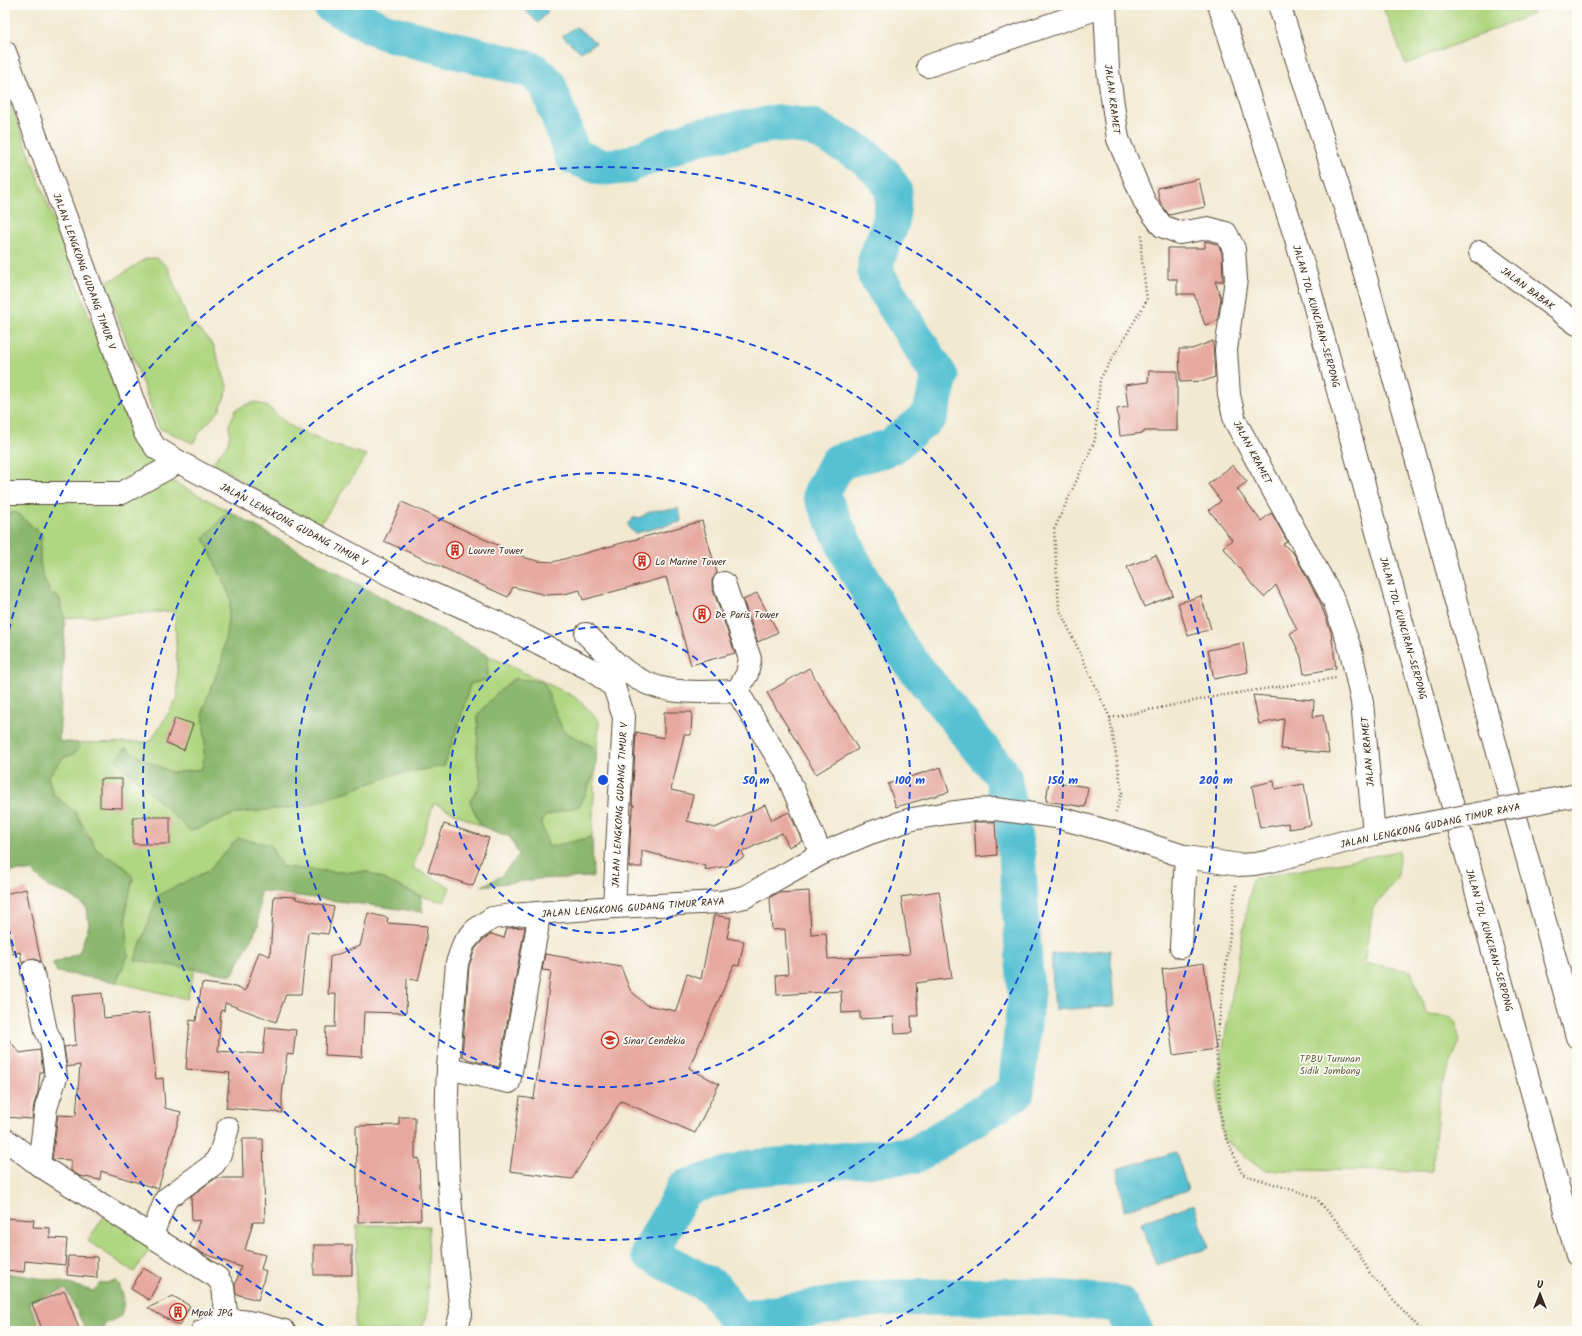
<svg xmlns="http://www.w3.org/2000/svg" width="1582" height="1336" viewBox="0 0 1582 1336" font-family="Kalam,sans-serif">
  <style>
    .green { fill: #afd680; stroke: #75804f }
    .forest { fill: #8bb76e; stroke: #637046 }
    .water { fill: #57c1d2; stroke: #497678 }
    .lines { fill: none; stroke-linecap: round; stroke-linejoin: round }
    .river { stroke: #57c1d2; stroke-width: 37 }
    .building { fill: #e6a89f }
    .minor-casing { stroke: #564739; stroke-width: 24 }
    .highway-casing { stroke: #564739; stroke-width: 24 }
    .path { stroke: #564739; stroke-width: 2.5; stroke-dasharray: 1 3; stroke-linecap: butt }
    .minor { stroke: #fff; stroke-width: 22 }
    .highway { stroke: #fff; stroke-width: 22 }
    .minor-bridge-casing { stroke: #564739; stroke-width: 24; stroke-linecap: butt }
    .minor-bridge { stroke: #fff; stroke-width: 22 }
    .ring { fill: none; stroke: #1d4ed8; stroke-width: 2; stroke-dasharray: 7 5 }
    .labels { text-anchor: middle; stroke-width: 3.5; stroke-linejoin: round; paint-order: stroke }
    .street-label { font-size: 10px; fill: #3b2a1e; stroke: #fdfcf7 }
    .poi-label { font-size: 10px; fill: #3b2a1e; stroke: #fdfcf7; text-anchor: start }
    .park-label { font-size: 10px; fill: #5e5e3b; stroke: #fdfcf7 }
    .centre { fill: #1d4ed8; stroke: #fdfcf7; stroke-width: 2 }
    .ring-label { font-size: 12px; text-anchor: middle; font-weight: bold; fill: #1d4ed8; stroke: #fdfcf7; stroke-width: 3.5; stroke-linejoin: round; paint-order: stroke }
  </style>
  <rect width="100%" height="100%" fill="#fdfcf7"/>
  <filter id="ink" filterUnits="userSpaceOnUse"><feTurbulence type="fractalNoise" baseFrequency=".025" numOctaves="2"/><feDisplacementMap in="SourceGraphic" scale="8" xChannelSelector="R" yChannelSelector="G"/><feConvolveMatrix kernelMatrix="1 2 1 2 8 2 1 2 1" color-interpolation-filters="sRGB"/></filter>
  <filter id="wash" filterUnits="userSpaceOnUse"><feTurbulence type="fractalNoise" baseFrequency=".012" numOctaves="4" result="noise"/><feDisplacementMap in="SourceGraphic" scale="16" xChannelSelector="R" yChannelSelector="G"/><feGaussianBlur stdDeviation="0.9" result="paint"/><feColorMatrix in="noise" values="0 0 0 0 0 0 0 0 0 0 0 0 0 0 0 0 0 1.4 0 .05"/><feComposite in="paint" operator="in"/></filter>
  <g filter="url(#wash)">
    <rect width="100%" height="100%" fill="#f2e9d1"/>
    <!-- green -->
    <g class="green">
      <path d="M 1382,5 L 1530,5 L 1533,14 L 1406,64 Z"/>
      <path d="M 5,88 L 136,444 L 170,480 L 229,511 L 204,538 L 231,599 L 222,660 L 203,709 L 205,742 L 202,769 L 173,773 L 143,759 L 125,748 L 117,760 L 190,831 L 238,813 L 306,806 L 396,774 L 444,766 L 458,727 L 470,684 L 488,679 L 487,655 L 573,696 L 585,706 L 599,721 L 597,749 L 563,731 L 543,682 L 513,679 L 494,696 L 478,715 L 477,758 L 481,784 L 470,802 L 481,826 L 434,803 L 413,868 L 450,887 L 444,902 L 420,896 L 368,872 L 336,872 L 282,867 L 270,845 L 238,838 L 208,871 L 159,895 L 135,959 L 195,969 L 187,999 L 116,982 L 128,956 L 126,910 L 133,878 L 124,866 L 97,850 L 76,813 L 53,794 L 48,777 L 63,758 L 74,754 L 79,744 L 77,743 L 150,742 L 178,698 L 175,611 L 65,618 L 62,612 L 60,599 C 57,597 52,594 50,591 C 39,574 38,553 42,535 L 17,513 L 5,513 Z"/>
      <path d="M 147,258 L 157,258 L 168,268 L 188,321 L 203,333 L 214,347 L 228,389 L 219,411 L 201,430 L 193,443 L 159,428 L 105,282 L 116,278 Z"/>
      <path d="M 256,402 L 268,407 L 290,426 L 329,444 L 367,455 L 317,529 L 213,462 L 227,445 L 230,435 L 229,425 L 236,410 L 245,405 Z"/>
      <path d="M 595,772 L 592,837 L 549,847 L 541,824 L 545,816 L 580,806 Z"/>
      <path d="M 1399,851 L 1398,877 L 1373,908 L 1364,963 L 1411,971 L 1427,1015 L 1451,1017 L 1457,1023 L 1459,1043 L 1440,1090 L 1432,1171 L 1264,1170 L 1223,1139 L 1217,1083 L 1252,879 Z"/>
      <path d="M 104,1216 L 151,1248 L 134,1272 L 88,1241 Z"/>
      <path d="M 357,1225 L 429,1226 L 427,1316 L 423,1325 L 416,1331 L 355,1331 Z"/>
    </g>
    <!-- forest -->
    <g class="forest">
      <path d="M 229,511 L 325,566 L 487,655 L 488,679 L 470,684 L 458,727 L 444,766 L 396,774 L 306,806 L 238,813 L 190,831 L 116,760 L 125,748 L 143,759 L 173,773 L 202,769 L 205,742 L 203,709 L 222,660 L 231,599 L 204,538 Z"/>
      <path d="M 5,513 L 17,513 L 42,535 C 38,553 39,574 50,591 C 52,594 57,597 60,599 L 62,612 L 65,618 L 59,741 L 77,743 L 79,744 L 80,747 L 74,754 L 63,758 L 48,777 L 53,794 L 76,813 L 84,831 L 97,850 L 124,866 L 133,878 L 126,910 L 128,956 L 116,982 L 57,972 L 53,963 L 79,953 L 89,925 L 87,908 L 70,895 L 48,887 L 32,871 L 5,871 Z"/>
      <path d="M 513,679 L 543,681 L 563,731 L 597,749 L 595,772 L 580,806 L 545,816 L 541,824 L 549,847 L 592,837 L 593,877 L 539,879 L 482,886 L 501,876 L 519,855 L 510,837 L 481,826 L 470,801 L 481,783 L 477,758 L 478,715 L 494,696 Z"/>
      <path d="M 238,838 L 270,845 L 282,867 L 336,872 L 368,872 L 420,896 L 423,912 L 260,891 L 258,926 L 232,975 L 135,960 L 158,895 L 208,871 Z"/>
      <path d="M 5,1273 L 58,1281 L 93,1291 L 100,1284 L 117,1281 C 125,1296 125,1300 121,1316 L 103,1325 L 105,1331 L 80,1331 L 84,1326 L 66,1289 L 29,1302 L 41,1331 L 5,1331 Z"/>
    </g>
    <!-- water -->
    <g class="water">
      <path d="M 520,5 L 543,5 L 548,12 L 538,23 Z"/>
      <path d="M 576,27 L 596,43 L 581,52 L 562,36 Z"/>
      <path d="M 678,508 L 681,519 L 680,522 L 636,533 C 631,531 629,530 628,523 L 633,518 C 645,518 643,514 651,511 C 660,509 669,511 678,508 Z"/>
      <path d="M 1110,950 L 1114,1006 L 1055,1010 L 1051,954 Z"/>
      <path d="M 1176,1152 L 1188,1190 L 1124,1210 L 1117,1169 Z"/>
      <path d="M 1194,1204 L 1209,1248 L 1156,1265 L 1141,1222 Z"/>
    </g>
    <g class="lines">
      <!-- river -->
      <path class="river" d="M 331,5 L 385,32 L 532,70 L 547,83 L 573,156 L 601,167 L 625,166 L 696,137 L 777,123 L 812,127 L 863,155 L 885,176 L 894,191 L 891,222 L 876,260 L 876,275 L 940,377 L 930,415 L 891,447 L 838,462 L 821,494 L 852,561 L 901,650 L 1003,776 L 1017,855 L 1026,993 L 1016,1092 L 915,1155 L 751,1168 L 685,1188 L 649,1253 L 714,1288 L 737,1320 L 878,1298 L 1032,1296 L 1119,1304 L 1135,1331"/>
    </g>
    <g id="blocks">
      <!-- building -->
      <g class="building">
        <path d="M 1199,179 L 1205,207 L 1169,215 L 1160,202 L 1157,188 Z"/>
        <path d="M 1205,241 L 1217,244 L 1222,252 L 1223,279 L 1223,281 L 1215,281 L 1221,298 L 1217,321 L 1205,325 L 1194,294 L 1177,294 L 1177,279 L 1168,279 L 1168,248 L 1205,248 Z"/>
        <path d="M 1213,341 L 1215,377 L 1204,381 L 1180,382 L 1179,349 L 1192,349 Z"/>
        <path d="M 1149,371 L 1177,371 L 1177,431 L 1144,431 L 1144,433 L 1120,436 L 1117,409 L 1128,407 L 1125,385 L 1148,382 Z"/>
        <path d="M 1233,465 L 1247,482 L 1237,489 L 1261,521 L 1271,513 L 1274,517 L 1287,541 L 1283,544 L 1294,554 L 1320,602 L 1331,632 L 1336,668 L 1304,674 L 1301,657 L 1290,633 L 1297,630 L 1276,585 L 1264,597 L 1254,587 L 1223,547 L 1232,540 L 1209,510 L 1221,501 L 1208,484 Z"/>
        <path d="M 402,502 L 526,558 L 538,561 L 553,562 L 702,521 L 717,573 L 712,580 L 712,587 L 735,653 L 691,665 L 666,577 L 583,600 L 580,590 L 564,594 L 546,595 L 513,587 L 508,597 L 384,541 Z"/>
        <path d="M 1156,555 L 1173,595 L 1144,607 L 1127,567 Z"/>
        <path d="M 757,593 L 778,632 L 758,642 L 743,600 Z"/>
        <path d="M 1201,596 L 1211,629 L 1188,636 L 1178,603 Z"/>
        <path d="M 1243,643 L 1248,672 L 1214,679 L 1208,650 Z"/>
        <path d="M 809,668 L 858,749 L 816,774 L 767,693 Z"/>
        <path d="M 1253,695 L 1314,700 L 1313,717 L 1323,715 L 1329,753 L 1281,749 L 1284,719 L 1259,724 Z"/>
        <path d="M 664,712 L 692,712 L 691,735 L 684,735 L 671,790 L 693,795 L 687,821 L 715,828 L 765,805 L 772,820 L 789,812 L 802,841 L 789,847 L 782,833 L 742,852 L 745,857 L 727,866 L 705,870 L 706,866 L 642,851 L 642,867 L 629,867 L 631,819 L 634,805 L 632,804 L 636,732 L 664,738 Z"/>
        <path d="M 175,718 L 193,724 L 184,750 L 166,743 Z"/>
        <path d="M 941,767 L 949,792 L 896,807 L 888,784 Z"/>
        <path d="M 100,779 L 122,779 L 122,808 L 100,807 Z"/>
        <path d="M 1049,781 L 1088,787 L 1085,807 L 1046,801 Z"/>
        <path d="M 1274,781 L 1275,789 L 1304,784 L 1311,825 L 1289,829 L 1288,823 L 1260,828 L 1252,786 Z"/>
        <rect x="133" y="817" width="37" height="27"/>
        <path d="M 974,822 L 995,822 L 997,855 L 976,857 Z"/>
        <path d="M 444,824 L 489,838 L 473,886 L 428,871 Z"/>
        <path d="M 26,889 L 41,962 L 35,959 L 29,959 L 22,963 L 20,952 L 13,954 L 8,931 L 5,932 L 5,894 Z"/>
        <path d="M 809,891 L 811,934 L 826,933 L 828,959 L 910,954 L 901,897 L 939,891 L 952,978 L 916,983 L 918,1016 L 911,1016 L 912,1033 L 895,1034 L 894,1017 L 860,1019 L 860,1012 L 842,1013 L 841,991 L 777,995 L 776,975 L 788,974 L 785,929 L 772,930 L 770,897 L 778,893 Z"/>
        <path d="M 274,896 L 296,897 L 296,899 L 334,907 L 328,934 L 308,932 L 301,994 L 286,994 L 276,1022 L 225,1003 L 224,1011 L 221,1010 L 218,1051 L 263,1054 L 266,1027 L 296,1030 L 293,1055 L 287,1054 L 282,1096 L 282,1113 L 226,1108 L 230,1073 L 186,1069 L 190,1020 L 196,1021 L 202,983 L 235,987 L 245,991 L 259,952 L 270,956 Z"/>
        <path d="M 368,913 L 388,918 L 387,923 L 427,926 L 425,952 L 418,981 L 407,978 L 406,1013 L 364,1012 L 362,1057 L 325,1055 L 326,1027 L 335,1027 L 336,994 L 328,994 L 330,957 L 360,946 Z"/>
        <path d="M 714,915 L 731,918 L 727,938 L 744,941 L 739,966 L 734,965 L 689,1068 L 719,1084 L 695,1133 L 621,1101 L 572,1179 L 510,1171 L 520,1097 L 534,1099 L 551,971 L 542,970 L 545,954 L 621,967 L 630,990 L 646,1005 L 676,1011 L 687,974 L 701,979 Z"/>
        <path d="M 525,927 L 499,1067 L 467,1059 L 467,1058 L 462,1056 L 469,966 L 475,949 L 484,939 L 491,934 L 504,938 L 507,928 Z"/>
        <path d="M 1204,963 L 1216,1049 L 1173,1055 L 1162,969 Z"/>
        <path d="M 102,993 L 104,1018 L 149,1013 L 156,1079 L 163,1078 L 165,1108 L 181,1112 L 158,1189 L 101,1171 L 100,1180 L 80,1176 L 71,1171 L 71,1160 L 52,1159 L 58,1115 L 76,1116 L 80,1065 L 67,1067 L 64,1047 L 76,1045 L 72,996 Z"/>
        <path d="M 5,1035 L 20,1053 L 40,1050 L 43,1072 L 40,1072 L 38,1092 L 34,1104 L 32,1119 L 5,1117 L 9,1074 L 5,1078 Z"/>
        <path d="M 399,1117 L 415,1117 L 415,1159 L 419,1158 L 421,1220 L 358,1222 L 356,1126 L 399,1125 Z"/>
        <path d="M 242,1139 L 263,1139 L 265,1222 L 253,1222 L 245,1250 L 265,1255 L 261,1269 L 266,1271 L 258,1300 L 236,1294 L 235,1285 L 241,1267 L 202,1253 L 190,1246 L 200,1220 L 192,1221 L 191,1196 L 216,1178 L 243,1178 Z"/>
        <path d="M 5,1218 L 34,1220 L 33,1227 L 50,1228 L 50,1238 L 67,1239 L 65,1265 L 25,1261 L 24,1272 L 5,1270 Z"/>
        <rect x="314" y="1245" width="38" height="30"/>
        <path d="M 68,1256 L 97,1257 L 97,1278 L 67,1275 Z"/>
        <path d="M 143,1268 L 161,1278 L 149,1300 L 131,1289 Z"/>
        <path d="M 65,1291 L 80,1331 L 43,1331 L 32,1304 Z"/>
        <path d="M 173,1296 L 190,1306 L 179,1326 L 148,1308 Z"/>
      </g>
    </g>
  </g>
  <g filter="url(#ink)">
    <use href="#blocks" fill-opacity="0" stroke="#564739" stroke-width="1"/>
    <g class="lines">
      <!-- minor casing -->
      <g class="minor-casing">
        <g id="minor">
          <path d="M 1105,5 L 1108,70 L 1118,139 L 1145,203 L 1162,226 L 1180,233 L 1208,228 L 1226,233 L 1234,249 L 1236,279 L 1226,350 L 1229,395 L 1235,421 L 1334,601 L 1351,651 L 1362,702 L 1374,834"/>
          <path d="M 5,52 L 145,433 L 156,448 L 179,462 L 392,576 L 501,624 L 592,670 L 614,687 L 624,717 L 614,907"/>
          <path d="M 928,66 L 1105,6"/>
          <path d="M 1480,252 L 1577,324"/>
          <path d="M 5,493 L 122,493 L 179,462"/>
          <path d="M 724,583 L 750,659 L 747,674 L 737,691"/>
          <path d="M 586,634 C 599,646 613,662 627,672 C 661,697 697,692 737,691 L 785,770 L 821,854"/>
          <path d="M 1181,947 L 1186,857"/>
          <path d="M 32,971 L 37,988 L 46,1031 L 51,1041 L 56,1077 L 46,1108 L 39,1165"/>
          <path d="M 448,1068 L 509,1082 L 537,930 L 538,913"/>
          <path d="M 5,1139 L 39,1165 L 218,1278 L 223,1287 L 227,1321"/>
          <path d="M 152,1235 L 166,1199 L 214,1164 L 220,1154 L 228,1128"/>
          <path d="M 202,1331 C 206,1329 211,1326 216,1324 C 237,1315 263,1326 284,1331"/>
          <path d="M 456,1331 L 461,1314 C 453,1233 443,1150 448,1068 L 457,963 L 464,943 L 475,930 L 492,918 L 512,915 L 614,907 L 721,902 L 745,897 L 821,854 L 870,833 L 912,819 L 948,813 L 973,810 L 995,809 L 1056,817 L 1111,832 L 1186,857 L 1239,865 L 1255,864 L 1271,861 L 1374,834 L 1402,828"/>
        </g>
      </g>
      <!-- highway casing -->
      <g class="highway-casing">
        <g id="highway">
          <path d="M 1219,5 L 1296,239 L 1577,1255"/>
          <path d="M 1279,5 L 1354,235 L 1577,1037"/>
        </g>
      </g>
      <!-- path -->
      <g class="path">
        <path d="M 1110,718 L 1218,696 L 1336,678"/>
        <path d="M 1116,812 L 1122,792 L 1110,718 L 1059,608 L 1054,530 L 1095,440 L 1100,379 L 1147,300 L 1141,252 L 1142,235"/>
        <path d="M 1236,885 L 1216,1047 L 1222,1127 L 1242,1174 L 1315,1197 L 1346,1232 L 1371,1275 L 1422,1331"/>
      </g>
      <!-- minor -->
      <use href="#minor" class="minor"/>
      <!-- highway -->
      <use href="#highway" class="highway"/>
      <!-- minor-bridge casing -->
      <g class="minor-bridge-casing">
        <path id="minor-bridge" d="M 1402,828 L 1577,795"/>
      </g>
      <!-- minor-bridge -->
      <use href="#minor-bridge" class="minor-bridge"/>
    </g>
  </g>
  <!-- distance rings -->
  <g class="ring">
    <circle cx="603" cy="780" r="153"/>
    <circle cx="603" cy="780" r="307"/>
    <circle cx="603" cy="780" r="460"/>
    <path d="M334 1331A613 613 0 0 1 6 918M6 642A613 613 0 1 1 872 1331"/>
  </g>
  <!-- icons -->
  <defs>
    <g id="building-ring" transform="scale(0.9)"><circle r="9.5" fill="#fdfcf7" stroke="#c8321e" stroke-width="1.5"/><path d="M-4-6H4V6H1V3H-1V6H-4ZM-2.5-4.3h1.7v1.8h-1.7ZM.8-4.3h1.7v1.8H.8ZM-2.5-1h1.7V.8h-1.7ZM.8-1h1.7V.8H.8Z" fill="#c8321e"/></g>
    <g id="school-ring" transform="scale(0.9)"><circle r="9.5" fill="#fdfcf7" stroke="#c8321e" stroke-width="1.5"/><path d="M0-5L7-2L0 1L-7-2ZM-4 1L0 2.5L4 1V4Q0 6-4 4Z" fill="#c8321e"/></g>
  </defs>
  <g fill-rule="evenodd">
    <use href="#building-ring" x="455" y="550"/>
    <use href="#building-ring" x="642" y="561"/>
    <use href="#building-ring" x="702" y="614"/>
    <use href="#school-ring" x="610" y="1040"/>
    <use href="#building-ring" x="178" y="1312"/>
  </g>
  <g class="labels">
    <!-- street labels -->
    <g class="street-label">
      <text transform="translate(1113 99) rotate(83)" y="4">JALAN KRAMET</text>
      <text transform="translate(85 271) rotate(70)" y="4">JALAN LENGKONG GUDANG TIMUR V</text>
      <text transform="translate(1528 288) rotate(37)" y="4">JALAN BABAK</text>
      <text transform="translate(1317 316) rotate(74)" y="4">JALAN TOL KUNCIRAN–SERPONG</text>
      <text transform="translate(1253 452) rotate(62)" y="4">JALAN KRAMET</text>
      <text transform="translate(294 524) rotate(28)" y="4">JALAN LENGKONG GUDANG TIMUR V</text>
      <text transform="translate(1404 628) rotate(74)" y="4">JALAN TOL KUNCIRAN–SERPONG</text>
      <text transform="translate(1367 752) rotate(-95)" y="4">JALAN KRAMET</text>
      <text transform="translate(619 805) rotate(-87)" y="4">JALAN LENGKONG GUDANG TIMUR V</text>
      <text transform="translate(1430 825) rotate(-12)" y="4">JALAN LENGKONG GUDANG TIMUR RAYA</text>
      <text transform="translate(633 907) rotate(-4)" y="4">JALAN LENGKONG GUDANG TIMUR RAYA</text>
      <text transform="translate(1490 940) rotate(74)" y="4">JALAN TOL KUNCIRAN–SERPONG</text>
    </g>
    <!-- poi labels -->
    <g class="poi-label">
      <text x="468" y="554">Louvre Tower</text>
      <text x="655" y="565">La Marine Tower</text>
      <text x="715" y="618">De Paris Tower</text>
      <text x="623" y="1044">Sinar Cendekia</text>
      <text x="191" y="1316">Mpok JPG</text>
    </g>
    <!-- park labels -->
    <g class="park-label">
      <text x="1330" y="1062">TPBU Turunan<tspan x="1330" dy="12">Sidik Jombang</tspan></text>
    </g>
  </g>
  <circle cx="603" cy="780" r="6" class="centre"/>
  <g class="ring-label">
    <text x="756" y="784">50 m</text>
    <text x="910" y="784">100 m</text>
    <text x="1063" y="784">150 m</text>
    <text x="1216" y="784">200 m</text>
  </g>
  <!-- margin -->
  <rect width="1582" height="1336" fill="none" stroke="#fdfcf7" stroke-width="20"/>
  <!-- north arrow -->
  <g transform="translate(1540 1294)" stroke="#fdfcf7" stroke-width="3" paint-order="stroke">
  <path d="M0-3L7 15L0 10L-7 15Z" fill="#3b2a1e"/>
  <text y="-6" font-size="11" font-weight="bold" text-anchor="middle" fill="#3b2a1e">U</text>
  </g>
</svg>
